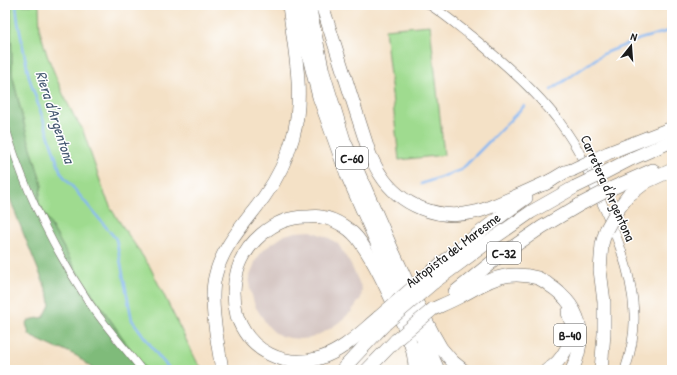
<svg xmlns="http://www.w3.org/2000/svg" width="677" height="375" viewBox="0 0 677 375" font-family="'Patrick Hand',sans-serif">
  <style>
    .industrial { fill: #d0c0bc }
    .green { fill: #9fdb8f; stroke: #5e7c56 }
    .forest { fill: #7fbb7a; stroke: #4e6c4b }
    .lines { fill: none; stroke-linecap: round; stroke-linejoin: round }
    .stream { stroke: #85b7f2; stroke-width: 2.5 }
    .minor-casing { stroke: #686158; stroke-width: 8 }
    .tertiary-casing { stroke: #686158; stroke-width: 10 }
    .motorway-casing { stroke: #686158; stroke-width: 14 }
    .minor { stroke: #fff; stroke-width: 7 }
    .tertiary { stroke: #fff; stroke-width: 9 }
    .motorway { stroke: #fff; stroke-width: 13 }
    .motorway-bridge-casing { stroke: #686158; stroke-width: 14; stroke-linecap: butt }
    .motorway-bridge { stroke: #fff; stroke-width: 13 }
    .labels { text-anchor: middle; stroke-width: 3; stroke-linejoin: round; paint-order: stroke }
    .shield { fill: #fff; stroke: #606060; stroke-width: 1 }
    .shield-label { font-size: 13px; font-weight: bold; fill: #1c1c1c }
    .street-label { font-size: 14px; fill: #1c1c1c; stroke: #fff }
    .water-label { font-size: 15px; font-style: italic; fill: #465a72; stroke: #fff }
  </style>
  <rect width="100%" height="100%" fill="#fff"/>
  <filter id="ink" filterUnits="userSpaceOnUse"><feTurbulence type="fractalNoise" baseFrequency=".025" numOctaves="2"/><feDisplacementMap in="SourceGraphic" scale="8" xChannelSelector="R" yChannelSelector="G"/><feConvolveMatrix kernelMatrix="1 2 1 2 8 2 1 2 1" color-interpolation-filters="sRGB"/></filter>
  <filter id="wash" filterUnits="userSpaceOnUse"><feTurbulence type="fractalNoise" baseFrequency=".012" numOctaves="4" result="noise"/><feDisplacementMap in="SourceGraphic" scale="16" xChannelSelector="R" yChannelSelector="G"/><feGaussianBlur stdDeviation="0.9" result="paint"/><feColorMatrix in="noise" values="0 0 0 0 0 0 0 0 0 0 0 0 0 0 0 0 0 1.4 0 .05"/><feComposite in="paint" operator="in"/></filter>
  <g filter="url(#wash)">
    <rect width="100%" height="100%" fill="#f4e1c6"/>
    <!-- industrial -->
    <path class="industrial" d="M 311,231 L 329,238 L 338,244 L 351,265 L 362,289 L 361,298 L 351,312 L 338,323 L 326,331 L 311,338 L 300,339 L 290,338 L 281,336 L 274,332 L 268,326 L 255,306 L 250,289 L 249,279 L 255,262 L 263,250 L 285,235 L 296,232 Z"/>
    <!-- green -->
    <g class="green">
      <path d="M 11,5 L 39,5 L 40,31 L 47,55 L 63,94 L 74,116 L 82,128 L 105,195 L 113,212 L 150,267 L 197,362 L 204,370 L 146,370 L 135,356 L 76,270 L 38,202 L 42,185 L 25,128 L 12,74 Z"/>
      <path d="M 430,25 L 444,155 L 399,160 L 385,29 Z"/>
    </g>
    <!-- forest -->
    <path class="forest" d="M 5,5 L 11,5 L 12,74 L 25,128 L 42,185 L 38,202 L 76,270 L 135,356 L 146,370 L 94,370 L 77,356 L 60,348 L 58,349 L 32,337 L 29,334 L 26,323 C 30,318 38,319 44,317 L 50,305 L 49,296 L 24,235 L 5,186 Z"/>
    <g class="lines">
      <!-- stream -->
      <g class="stream">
        <path d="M 16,5 L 18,22 L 29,77 L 61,173 L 116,239 L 132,320 L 160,358 L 171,370"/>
        <path d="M 551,90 L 603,54 L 640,39 L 672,30"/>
        <path d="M 421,184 L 461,170 L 524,106"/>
      </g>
    </g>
  </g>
  <g filter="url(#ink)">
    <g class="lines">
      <!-- minor casing -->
      <g class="minor-casing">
        <path id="minor" d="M 5,125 C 23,187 52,246 88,301 C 104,325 124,347 142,370"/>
      </g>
      <!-- tertiary casing -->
      <g class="tertiary-casing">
        <path id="tertiary" d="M 430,5 C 444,14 457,25 471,36 C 502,61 534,89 558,120 C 564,128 570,137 575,145 C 583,158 588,173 594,186 C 613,226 632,269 634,313 C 635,333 631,352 625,370"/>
      </g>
      <!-- motorway casing -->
      <g class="motorway-casing">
        <g id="motorway">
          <path d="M 297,5 L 302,30 L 319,97 L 347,175 L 391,275 L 410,315 L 432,356 L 438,370"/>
          <path d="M 309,5 L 323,72 L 344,140 L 394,254 L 417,303 L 433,334 L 441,348 L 452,361 L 463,370"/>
          <path d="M 322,5 L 370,155 C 373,161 376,168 380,174 C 400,206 439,221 475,212 C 481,211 487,208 493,206 C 513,198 532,189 552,180"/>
          <path d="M 593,160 L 608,153 L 672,128"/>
          <path d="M 600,175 L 631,159 L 672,141"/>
          <path d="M 545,184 L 565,172 L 572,170"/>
          <path d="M 610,189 L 653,170"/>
          <path d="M 616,212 L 628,196 L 646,182 L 672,170"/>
          <path d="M 425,277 C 458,250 491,222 526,198"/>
          <path d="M 433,283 L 491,240 L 531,212 L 575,187"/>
          <path d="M 455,292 L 497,258 L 542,227 L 581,204"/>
          <path d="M 433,309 C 442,305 452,301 461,296 C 475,289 488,279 505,276 C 517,274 527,275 538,278 C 542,280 546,282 549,285 C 565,295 579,312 580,331 C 581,345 578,358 572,370"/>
          <path d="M 379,317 C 361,332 343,351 320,358 C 284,369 249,351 237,316 C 235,308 234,299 234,292 C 235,268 244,249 262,234 C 275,223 289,217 306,217 C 311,217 317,216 321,217 C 336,219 353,230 361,243 C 375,263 385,285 395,307 C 404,327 415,347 415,370"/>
          <path d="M 421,347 L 425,370"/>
          <path d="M 222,370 C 218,344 209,302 215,277 C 222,246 246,222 264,197 C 277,179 287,159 293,137 C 305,94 294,49 289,5"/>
          <path d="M 342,370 L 385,324"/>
          <path d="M 367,370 L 396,340"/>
          <path d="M 547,370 C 563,361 574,340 571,322 C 570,319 569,316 568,313"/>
          <path d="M 601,370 L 604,334 L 604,302 L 600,270 L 602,244 L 606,230"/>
        </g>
      </g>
      <!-- minor -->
      <use href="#minor" class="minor"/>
      <!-- tertiary -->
      <use href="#tertiary" class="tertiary"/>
      <!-- motorway -->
      <use href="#motorway" class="motorway"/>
      <!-- motorway-bridge casing -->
      <g class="motorway-bridge-casing">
        <g id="motorway-bridge">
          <path d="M 572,170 L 593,160"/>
          <path d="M 575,187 L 600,175"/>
          <path d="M 581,204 L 610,189"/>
          <path d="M 606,230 L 616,212"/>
          <path d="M 379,317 L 425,277"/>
          <path d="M 385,324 L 433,283"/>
          <path d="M 396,340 L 433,309"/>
        </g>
      </g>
      <!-- motorway-bridge -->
      <use href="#motorway-bridge" class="motorway-bridge"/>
    </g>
  </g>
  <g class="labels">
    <!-- shield labels -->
    <g class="shield">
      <rect x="336" y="147" width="32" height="22" rx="3"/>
      <rect x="487" y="242" width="34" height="22" rx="3"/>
      <rect x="554" y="324" width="32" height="22" rx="3"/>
    </g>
    <g class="shield-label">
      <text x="352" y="163">C-60</text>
      <text x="504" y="258">C-32</text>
      <text x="570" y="340">B-40</text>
    </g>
    <!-- street labels -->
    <g class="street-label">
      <text transform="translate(608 188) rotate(66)" y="5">Carretera d'Argentona</text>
      <text transform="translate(453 250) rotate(-37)" y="5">Autopista del Maresme</text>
    </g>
    <!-- water labels -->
    <g class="water-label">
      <text transform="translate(55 117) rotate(72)" y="5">Riera d'Argentona</text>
    </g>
  </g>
  <!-- margin -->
  <rect width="677" height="375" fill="none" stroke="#fff" stroke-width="20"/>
  <!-- north arrow -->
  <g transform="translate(631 46) rotate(17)" stroke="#ffffff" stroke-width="3" paint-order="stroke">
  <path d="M0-3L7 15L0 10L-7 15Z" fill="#1c1c1c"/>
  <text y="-6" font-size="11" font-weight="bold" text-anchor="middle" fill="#1c1c1c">N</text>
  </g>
</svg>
